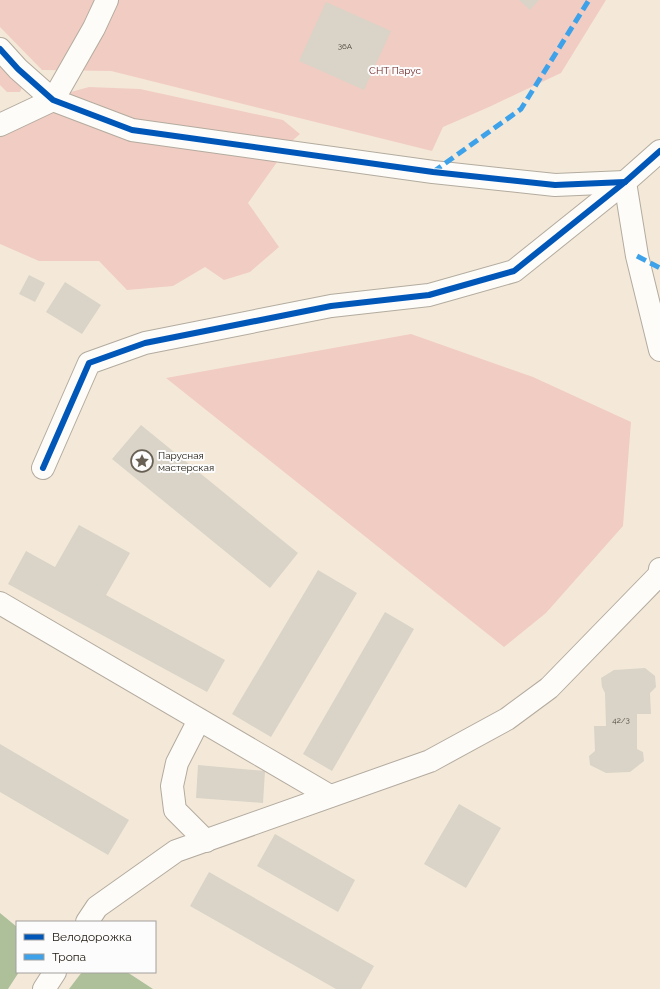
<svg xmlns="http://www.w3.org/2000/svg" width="660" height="989" viewBox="0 0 660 989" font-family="Raleway,sans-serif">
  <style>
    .green { fill: #f1ccc3 }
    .water { fill: #adc09a }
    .building { fill: #d9d4c7 }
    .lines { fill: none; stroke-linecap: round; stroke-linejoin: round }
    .minor-casing { stroke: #b3ab9e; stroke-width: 24 }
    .minor { stroke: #fdfcf9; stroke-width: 22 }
    .quiet { stroke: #3da2e9; stroke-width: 5; stroke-dasharray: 10 5; stroke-linecap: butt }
    .cycleway-casing { stroke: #fcfcfc; stroke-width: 8 }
    .cycleway { stroke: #0057b8; stroke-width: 6 }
    .labels { text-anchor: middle; stroke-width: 4; stroke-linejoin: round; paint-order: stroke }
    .number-label { font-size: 8px; fill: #4e483d }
    .park-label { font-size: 10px; fill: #702727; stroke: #fcfcfc }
    .poi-label { font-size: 10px; fill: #1d160c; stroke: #fcfcfc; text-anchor: start }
  </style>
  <rect width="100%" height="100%" fill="#f4e9d9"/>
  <!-- green -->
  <g class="green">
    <path d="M 0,0 L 606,0 L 561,73 L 489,107 L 443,127 L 432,151 L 111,71 L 42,70 L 0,27 Z"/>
    <path d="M 0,40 L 30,69 L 20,92 L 7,92 L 0,85 Z"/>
    <path d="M 89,87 L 140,89 L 283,120 L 300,134 L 292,141 L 248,203 L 279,247 L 250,272 L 224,280 L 205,267 L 173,286 L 127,290 L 99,261 L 39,261 L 0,244 L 0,116 L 34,102 Z"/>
    <path d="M 411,334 L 533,377 L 631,422 L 623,526 L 546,613 L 504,647 L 166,378 Z"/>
  </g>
  <!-- water -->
  <g class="water">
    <path d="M 0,913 L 17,927 L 17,972 L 19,972 L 8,989 L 0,989 Z"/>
    <path d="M 82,972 L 127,972 L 153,989 L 69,989 Z"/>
  </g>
  <!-- building -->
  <g class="building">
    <path d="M 519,0 L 539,0 L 530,10 Z"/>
    <path d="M 326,2 L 391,31 L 364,90 L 299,61 Z"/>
    <path d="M 29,275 L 45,283 L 35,302 L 19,294 Z"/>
    <path d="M 65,282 L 101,305 L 82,334 L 46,312 Z"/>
    <path d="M 141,425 L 298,553 L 270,588 L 112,459 Z"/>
    <path d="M 79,525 L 130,553 L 106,595 L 225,660 L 207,692 L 8,584 L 26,551 L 55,567 Z"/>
    <path d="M 318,570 L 357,593 L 271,737 L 232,714 Z"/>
    <path d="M 385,612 L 414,629 L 332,771 L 303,754 Z"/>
    <path d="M 645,668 L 655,676 L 656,687 L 650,693 L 651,714 L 637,714 L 637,749 L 643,752 L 644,761 L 630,772 L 606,773 L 590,765 L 589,756 L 595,751 L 594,726 L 606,726 L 605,693 L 602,687 L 601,678 L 614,670 Z"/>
    <path d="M 0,744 L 129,820 L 108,855 L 0,792 Z"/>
    <path d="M 198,765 L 265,771 L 263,803 L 196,798 Z"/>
    <path d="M 459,804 L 501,828 L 466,888 L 424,864 Z"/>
    <path d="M 275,834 L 355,880 L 338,912 L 257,866 Z"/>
    <path d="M 209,872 L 374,966 L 361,989 L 336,989 L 190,906 Z"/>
  </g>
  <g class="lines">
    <!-- minor casing -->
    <g class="minor-casing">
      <g id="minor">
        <path d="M 0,49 L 18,69 L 53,100 L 132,130 L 433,172 L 555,185 L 625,182"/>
        <path d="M 0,125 L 53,100 L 94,28 L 107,0"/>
        <path d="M 625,182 L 637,256 L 660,350"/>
        <path d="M 43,468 L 89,363 L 145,343 L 331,306 L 429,295 L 514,271 L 625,182 L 660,151"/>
        <path d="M 0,603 L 330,796"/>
        <path d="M 199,720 L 177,763 L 172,786 L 175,810 L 206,841"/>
        <path d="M 87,922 L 97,907 L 176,851 L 430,761 L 507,719 L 549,688 L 659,575 L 660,569"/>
        <path d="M 44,989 L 55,972"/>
      </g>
    </g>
    <!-- minor -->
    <use href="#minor" class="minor"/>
    <!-- quiet -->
    <g class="quiet">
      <path d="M 433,172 L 521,109 L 589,0"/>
      <path d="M 637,256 L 660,268"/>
    </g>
    <!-- cycleway casing -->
    <g class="cycleway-casing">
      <g id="cycleway">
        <path d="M 0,49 L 18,69 L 53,100 L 132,130 L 433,172 L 555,185 L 625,182"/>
        <path d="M 43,468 L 89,363 L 145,343 L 331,306 L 429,295 L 514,271 L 625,182 L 660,151"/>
      </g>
    </g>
    <!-- cycleway -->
    <use href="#cycleway" class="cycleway"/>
  </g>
  <!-- icons -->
  <defs>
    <g id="sight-ring" transform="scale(1.15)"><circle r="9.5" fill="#fcfcfc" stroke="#686054" stroke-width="1.5"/><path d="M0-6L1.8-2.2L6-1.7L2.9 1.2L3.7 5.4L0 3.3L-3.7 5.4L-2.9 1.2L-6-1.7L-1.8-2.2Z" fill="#686054"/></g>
  </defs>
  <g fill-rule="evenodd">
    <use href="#sight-ring" x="142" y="461"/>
  </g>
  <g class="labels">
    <!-- number labels -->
    <g class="number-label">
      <text x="345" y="49">36А</text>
      <text x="621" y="723">42/3</text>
    </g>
    <!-- park labels -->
    <g class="park-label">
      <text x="395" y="74">СНТ Парус</text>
    </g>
    <!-- poi labels -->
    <g class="poi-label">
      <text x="158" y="459">Парусная<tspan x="158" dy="12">мастерская</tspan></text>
    </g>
  </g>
  <!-- legend -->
  <rect x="16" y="921" width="140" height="52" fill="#fcfcfc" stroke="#a3a09c"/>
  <rect x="24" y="934" width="20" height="6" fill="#0057b8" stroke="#a3a09c"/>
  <text x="52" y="941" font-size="12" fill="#1d160c">Велодорожка</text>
  <rect x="24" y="954" width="20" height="6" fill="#3da2e9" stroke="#a3a09c"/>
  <text x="52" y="961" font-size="12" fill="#1d160c">Тропа</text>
</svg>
